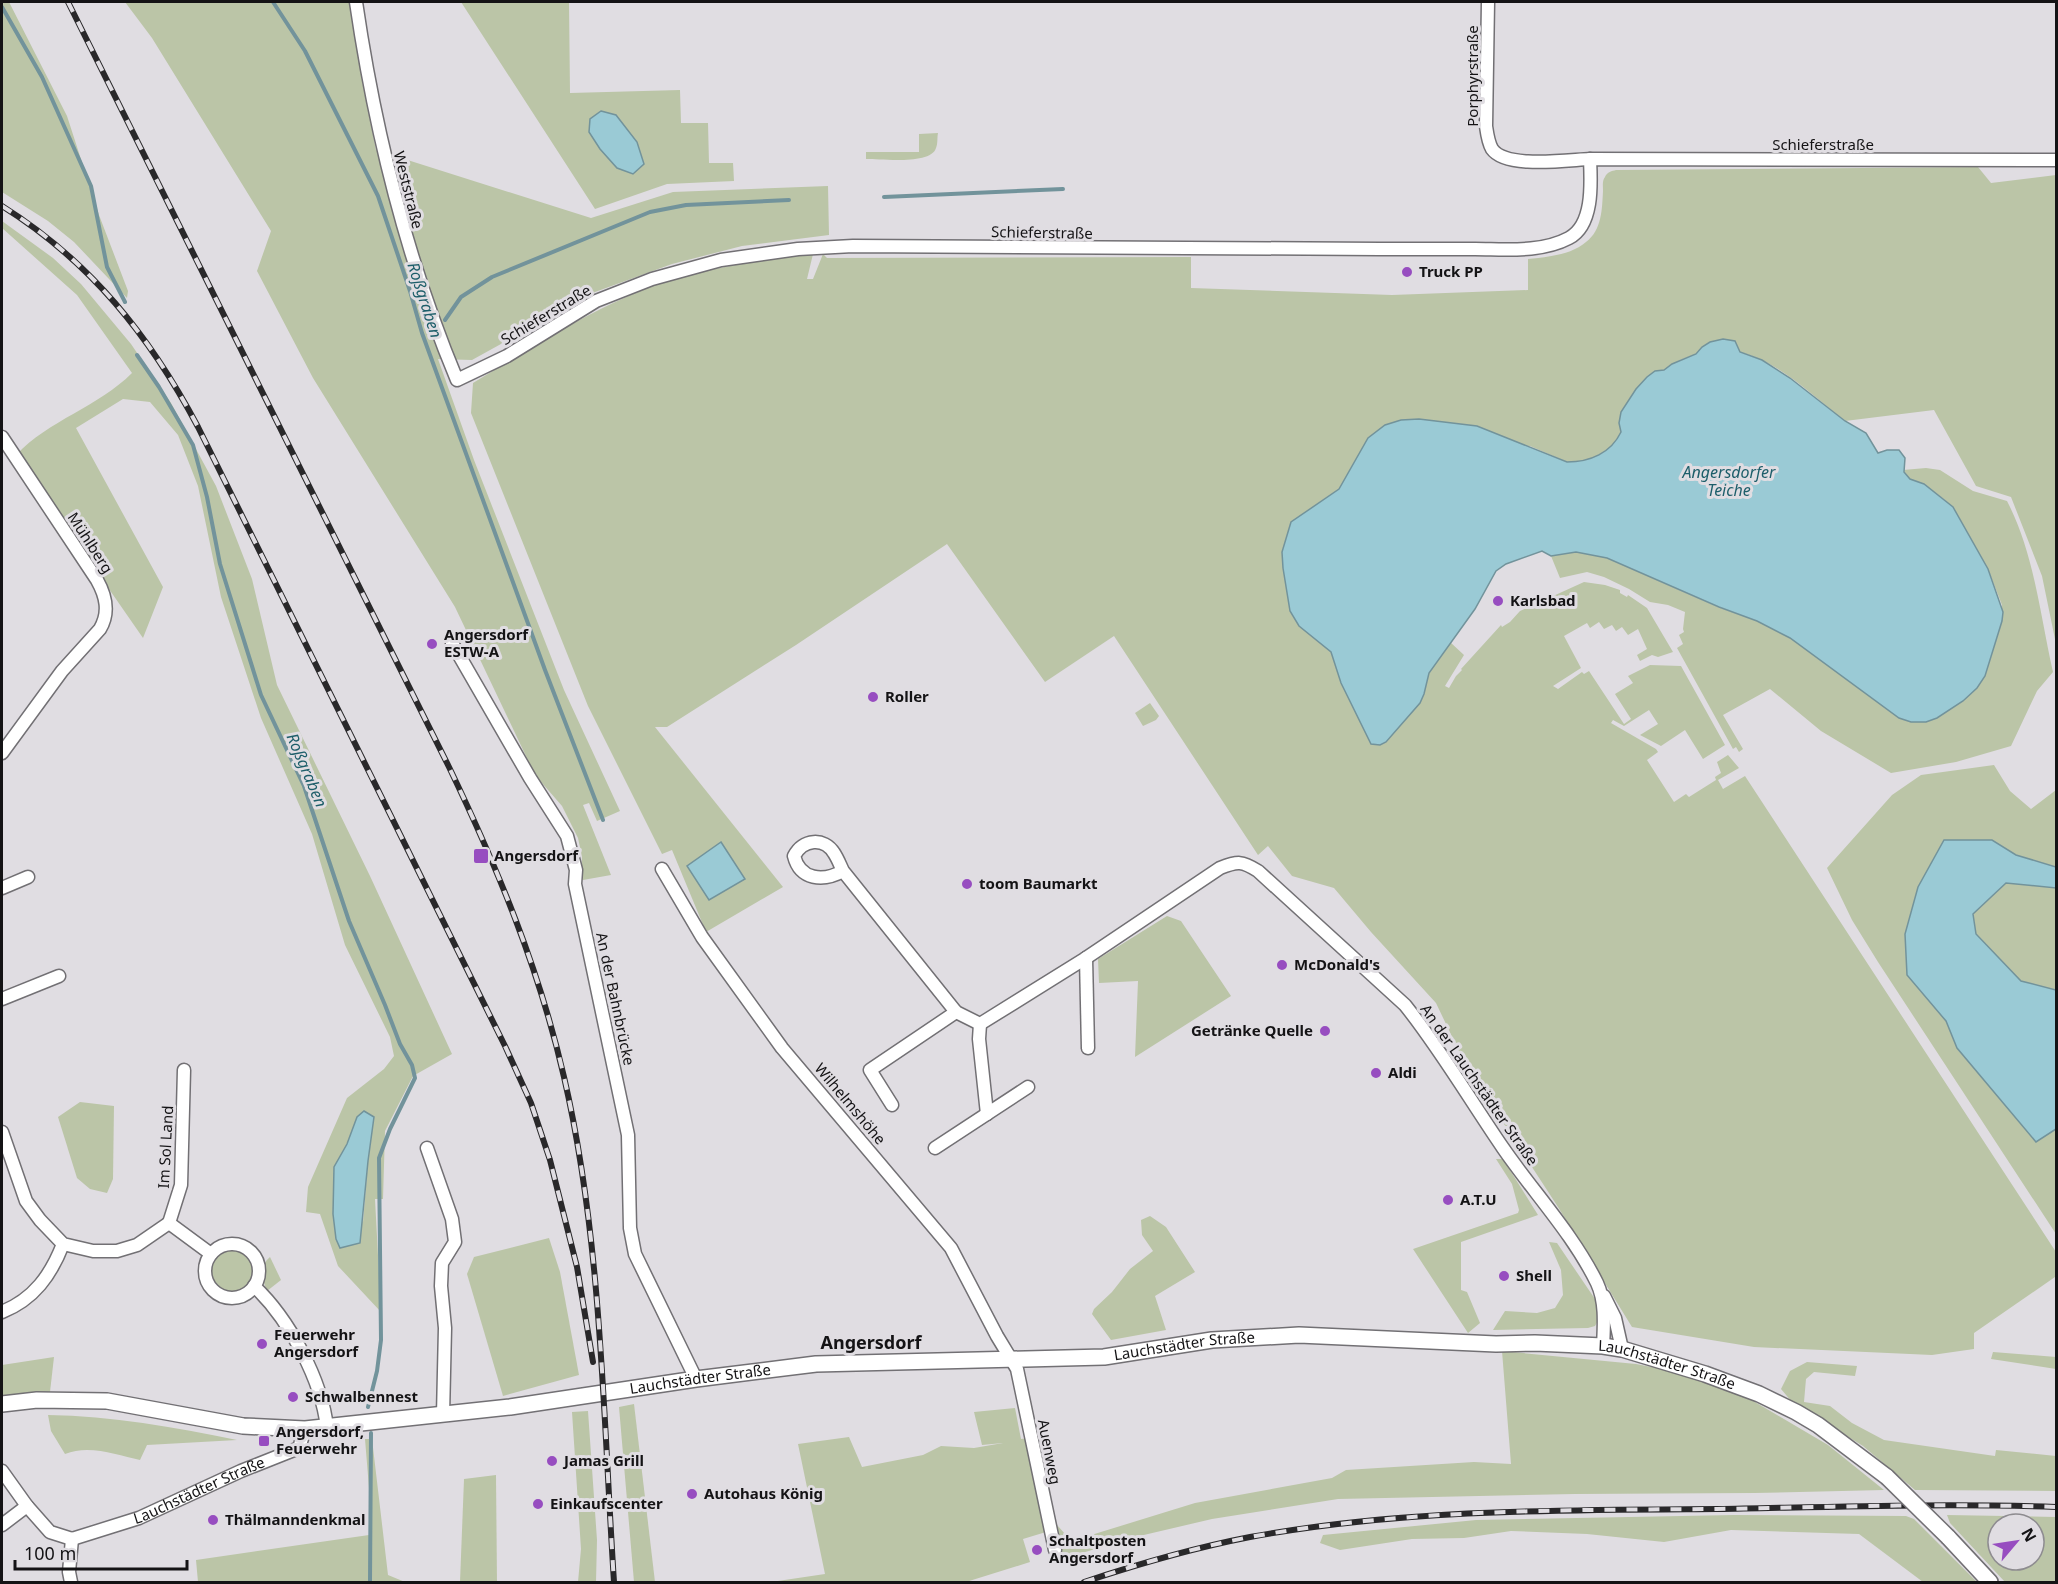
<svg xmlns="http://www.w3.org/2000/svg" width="2058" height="1584" viewBox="0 0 2058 1584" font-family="'Noto Sans',sans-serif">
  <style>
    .green { fill: #bbc5a7; fill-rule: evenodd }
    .water { fill: #9acad5; stroke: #72939b; stroke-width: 1.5 }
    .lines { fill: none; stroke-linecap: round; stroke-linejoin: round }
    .stream { stroke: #72939b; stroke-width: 4 }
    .minor-casing { stroke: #727074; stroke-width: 15 }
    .major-casing { stroke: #727074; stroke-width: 18 }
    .minor { stroke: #fff; stroke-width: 12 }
    .major { stroke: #fff; stroke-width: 15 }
    .rail-casing { stroke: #29282a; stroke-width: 6 }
    .rail { stroke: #e0dde2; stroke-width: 4; stroke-dasharray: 11; stroke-linecap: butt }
    .major-bridge-casing { stroke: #727074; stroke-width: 18; stroke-linecap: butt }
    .major-bridge { stroke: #fff; stroke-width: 15 }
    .poi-dot { fill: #974dc0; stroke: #e0dde2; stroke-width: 2 }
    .labels { text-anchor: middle; stroke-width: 6; stroke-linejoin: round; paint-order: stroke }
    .street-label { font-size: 15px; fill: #141315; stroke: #e0dde2 }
    .poi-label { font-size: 15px; font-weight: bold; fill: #141315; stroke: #e0dde2; text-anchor: start }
    .water-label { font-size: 16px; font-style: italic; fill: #1d5e6a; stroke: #e0dde2 }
    .quarter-label { font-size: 18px; font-weight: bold; fill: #141315; stroke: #e0dde2 }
  </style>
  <rect width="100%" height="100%" fill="#e0dde2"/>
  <!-- green -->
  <g class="green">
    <path d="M 2,2 L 9,2 L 67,116 L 99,215 L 128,291 L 127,298 L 74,242 L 48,221 L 2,192 Z"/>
    <path d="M 125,2 L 351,2 L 362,81 L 376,150 L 591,218 L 673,192 L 828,186 L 829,235 L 742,246 L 672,264 L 595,292 L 472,360 L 438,359 L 474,460 L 564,690 L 620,811 L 597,821 L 589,803 L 583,805 L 611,875 L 583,880 L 581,878 L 582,857 L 578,838 L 562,806 L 535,775 L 455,607 L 313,378 L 257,271 L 271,231 L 152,38 Z"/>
    <path d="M 461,2 L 569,2 L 570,93 L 680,90 L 681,123 L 708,123 L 709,163 L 733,163 L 734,181 L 667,184 L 595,209 Z"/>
    <path d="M 938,133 C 937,137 938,144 936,148 C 931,165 882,159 866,159 L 866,152 L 919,152 L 919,134 Z"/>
    <path d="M 1978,167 L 1991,183 L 2056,175 L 2056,644 L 2042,576 L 2011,497 L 1976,486 L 1934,410 L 1845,421 C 1814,397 1780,362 1740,352 L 1735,341 L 1716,340 L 1702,347 L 1696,354 L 1680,360 L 1663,371 L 1619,423 L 1621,432 L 1613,446 L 1595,457 L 1580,462 L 1567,462 L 1530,446 L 1368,438 L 1339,489 L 1291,522 L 1282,553 L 1283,568 L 1288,592 L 1318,641 L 1331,652 L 1337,671 L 1424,694 L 1429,673 L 1450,642 L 1464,655 L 1445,686 L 1449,688 L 1456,676 L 1462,670 L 1461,669 L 1501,625 L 1502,627 L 1510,622 L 1520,611 L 1584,582 L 1605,585 L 1620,590 L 1620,593 L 1627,597 L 1628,595 L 1647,608 L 1673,652 L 1658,657 L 1652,655 L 1640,661 L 1637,655 L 1647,649 L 1638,629 L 1628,635 L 1622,627 L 1616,631 L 1612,625 L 1604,629 L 1599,622 L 1590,628 L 1587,623 L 1564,636 L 1581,668 L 1553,686 L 1558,689 L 1582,672 L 1584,674 L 1589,671 L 1624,724 L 1631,719 L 1615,694 L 1633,683 L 1628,676 L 1650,665 L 1681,666 L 1725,745 L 1703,759 L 1685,730 L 1661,746 L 1640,735 L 1658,724 L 1649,710 L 1624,726 L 1613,720 L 1611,723 L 1656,749 L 1658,752 L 1647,760 L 1674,802 L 1686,794 L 1689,797 L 1716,780 L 1715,777 L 1721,773 L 1717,762 L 1728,755 L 1739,768 L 1718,780 L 1723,789 L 1745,776 L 2056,1252 L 2056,1279 L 2055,1277 L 1974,1333 L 1974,1349 L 1932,1355 L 1754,1347 L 1632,1327 L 1558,1207 L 1465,1064 L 1436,1003 L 1371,932 L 1334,888 L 1292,876 L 1268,846 L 1258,855 L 1114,636 L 1045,682 L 947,544 L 796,645 L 667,727 L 655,727 L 783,887 L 706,932 L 672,850 L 662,854 L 588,706 L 471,413 L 473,383 C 535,346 595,306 664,282 C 712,266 763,261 813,254 L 807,279 L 813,279 L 823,254 L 827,258 L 1191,257 L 1191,288 L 1392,295 L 1528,290 L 1528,259 C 1547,257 1571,255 1586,242 C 1602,230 1602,209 1603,191 C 1603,186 1602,181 1605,177 C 1607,172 1612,171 1616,170 Z"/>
    <path d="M 2,221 L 53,258 L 81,284 L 131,344 L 171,403 L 216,486 L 252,579 L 277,685 L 370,876 L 452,1054 L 413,1076 L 385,1131 L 383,1199 L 375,1199 L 381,1312 L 338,1266 L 320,1214 L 306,1212 L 308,1187 L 347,1098 L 384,1069 L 394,1056 L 390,1037 L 345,945 L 312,834 L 261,718 L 221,597 L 198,486 L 178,435 L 150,402 L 123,399 L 76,428 L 163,587 L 143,638 L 16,455 C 49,420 98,407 132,373 L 77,295 L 2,228 ZM 357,1117 L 374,1117 L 368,1161 L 363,1222 L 334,1187 L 334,1168 L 347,1144 Z"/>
    <path d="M 1926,468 L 1940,470 L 1973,491 L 2007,501 C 2034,553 2040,614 2053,672 L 2037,691 L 2011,746 L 1956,762 L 1891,773 L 1821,731 L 1770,689 L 1723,715 L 1743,749 L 1739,752 L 1736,747 L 1733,749 L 1677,648 L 1683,644 L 1679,635 L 1684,632 L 1683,629 L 1685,612 L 1668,605 L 1650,602 L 1629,589 L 1604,577 L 1587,572 L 1560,578 L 1551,556 L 1576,552 L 1607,558 L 1718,607 L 1757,621 L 1790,638 L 1899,718 L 1926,722 L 1937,718 L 1963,701 L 1977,688 L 1985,675 L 2002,621 L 2002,605 L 1988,569 L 1955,510 L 1945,500 L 1924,484 L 1910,479 L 1903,470 Z"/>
    <path d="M 1150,703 L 1159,716 L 1156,720 L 1143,726 L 1135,713 Z"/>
    <path d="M 1994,765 L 2010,791 L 2031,809 L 2056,790 L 2056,867 L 2016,855 L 1992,840 L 1907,975 L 1946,1021 L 1957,1048 L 2036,1142 L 2056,1129 L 2056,1234 L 1878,962 L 1852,920 L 1827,868 L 1892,795 L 1921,775 Z"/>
    <path d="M 2006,883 L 2056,888 L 2056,990 L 2021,981 L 1976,934 L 1973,914 Z"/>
    <path d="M 1167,916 L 1181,921 L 1231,996 L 1135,1057 L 1138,981 L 1099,983 L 1098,959 Z"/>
    <path d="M 80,1102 L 114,1106 L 113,1179 L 107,1193 L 90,1189 L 77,1178 L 58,1117 Z"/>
    <path d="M 1496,1159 L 1503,1159 L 1538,1215 L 1461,1242 L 1461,1290 L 1467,1292 L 1480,1323 L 1468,1333 L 1413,1249 L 1518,1213 L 1519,1210 L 1512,1184 Z"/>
    <path d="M 1150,1216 L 1166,1227 L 1195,1272 L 1155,1296 L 1166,1330 L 1111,1340 L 1092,1314 L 1094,1309 L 1112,1292 L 1130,1269 L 1153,1251 L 1142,1235 L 1141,1220 Z"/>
    <path d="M 549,1238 L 560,1272 L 579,1375 L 503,1396 L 467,1274 L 474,1257 Z"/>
    <path d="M 1549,1242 L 1557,1243 L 1595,1299 L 1601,1315 L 1595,1326 L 1588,1328 L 1493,1330 L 1505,1311 L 1537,1313 L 1555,1308 L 1563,1295 L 1561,1270 Z"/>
    <circle cx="232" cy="1271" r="22"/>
    <path d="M 270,1257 L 281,1280 L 267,1291 C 262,1279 259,1266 270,1257 Z"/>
    <path d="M 1502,1351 L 1636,1364 L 1677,1372 L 1743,1395 L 1828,1445 L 1884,1490 L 1754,1493 L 1575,1494 L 1338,1499 L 1212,1519 L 1131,1538 L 1056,1561 L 1060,1557 L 1057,1525 L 1066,1535 L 1075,1540 L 1195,1503 L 1332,1478 L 1346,1470 L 1474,1462 L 1511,1464 Z"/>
    <path d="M 1993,1352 L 2056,1357 L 2056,1369 L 1991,1359 Z"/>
    <path d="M 54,1357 L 50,1392 L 2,1396 L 2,1365 Z"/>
    <path d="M 1807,1362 L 1857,1366 L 1855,1376 L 1814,1372 L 1806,1379 L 1804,1402 L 1830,1406 L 1852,1423 L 1884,1440 L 1995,1456 L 1996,1450 L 2056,1456 L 2056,1491 L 1915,1490 L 1863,1446 L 1792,1402 L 1781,1389 L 1790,1371 Z"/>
    <path d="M 634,1404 L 655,1582 L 634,1582 L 619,1407 Z"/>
    <path d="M 1015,1408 L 1021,1439 L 1028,1438 L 1046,1532 L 1023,1539 L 1030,1562 L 966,1582 L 771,1582 L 825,1574 L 798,1444 L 849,1437 L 862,1467 L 923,1455 L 941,1446 L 974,1448 L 1003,1443 L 982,1445 L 974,1412 Z"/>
    <path d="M 588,1411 L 597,1540 L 596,1582 L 578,1582 L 581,1549 L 572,1412 Z"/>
    <path d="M 48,1415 C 112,1416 174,1427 237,1440 L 147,1445 L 140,1460 C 117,1455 89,1444 65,1454 L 51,1431 Z"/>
    <path d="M 365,1439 L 372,1439 L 388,1575 L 405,1582 L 198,1582 L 196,1560 L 369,1535 L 369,1488 Z"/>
    <path d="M 496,1475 L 497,1582 L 460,1582 L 464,1479 Z"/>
    <path d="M 1734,1515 L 1906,1516 L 1914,1519 L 1977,1582 L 1923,1582 L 1859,1534 L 1731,1530 L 1664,1542 L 1587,1534 L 1511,1531 L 1464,1538 L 1412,1539 L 1340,1550 L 1320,1543 L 1323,1535 L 1476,1520 Z"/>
    <path d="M 1947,1515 L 2056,1517 L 2056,1582 L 2005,1582 L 1950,1523 ZM 1998,1524 L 2034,1524 L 2034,1560 L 1998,1560 Z"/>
  </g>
  <!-- water -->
  <g class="water">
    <path d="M 601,111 L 616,115 L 637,142 L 644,164 L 633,174 L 617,168 L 600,149 L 589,132 L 590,119 Z"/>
    <path d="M 1723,339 L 1735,341 L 1740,352 L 1762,360 L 1790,378 L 1845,421 L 1866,433 L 1878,453 L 1887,450 L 1899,450 L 1905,458 L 1904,472 L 1910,479 L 1924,484 L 1953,507 L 1988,569 L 2003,612 L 2002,621 L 1985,676 L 1977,688 L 1963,701 L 1937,718 L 1926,722 L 1911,722 L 1899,718 L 1790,638 L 1757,621 L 1719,607 L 1607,558 L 1576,552 L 1551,556 L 1542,551 L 1506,564 L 1496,571 L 1475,609 L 1429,673 L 1424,694 L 1420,703 L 1386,742 L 1380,745 L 1371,744 L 1341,683 L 1331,652 L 1299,626 L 1290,611 L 1283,568 L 1282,552 L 1291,522 L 1339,489 L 1368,438 L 1385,425 L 1401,420 L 1419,419 L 1477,426 L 1567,462 C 1590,462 1611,453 1621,432 L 1619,423 L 1621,412 L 1636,389 L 1647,377 L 1655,371 L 1664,370 L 1672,364 L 1696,354 L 1702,347 L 1710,342 Z"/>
    <path d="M 1944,840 L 1992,840 L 2016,855 L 2056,867 L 2056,888 L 2006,883 L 1973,914 L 1976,934 L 2021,981 L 2056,990 L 2056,1129 L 2036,1142 L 1957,1048 L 1946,1021 L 1907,975 L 1905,934 L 1918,887 Z"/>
    <path d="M 721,842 L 745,879 L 709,900 L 687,866 Z"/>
    <path d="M 364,1111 L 374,1117 L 368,1161 L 360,1243 L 340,1248 L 336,1239 L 333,1214 L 334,1167 L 347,1144 L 357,1117 Z"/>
  </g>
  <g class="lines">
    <!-- stream -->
    <g class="stream">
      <path d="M 273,2 L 305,51 L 378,196 L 410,291 L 422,333 L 545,670 L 603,820"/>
      <path d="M 2,7 L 42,77 L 91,186 L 107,267 L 125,302"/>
      <path d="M 884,197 L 1063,189"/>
      <path d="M 445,320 L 461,297 L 492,277 L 650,212 L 686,205 L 789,200"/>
      <path d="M 137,355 L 159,387 L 193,445 L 207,497 L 220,564 L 261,695 L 304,786 L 349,921 L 385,1005 L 400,1044 L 412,1065 L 415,1078 L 390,1129 L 379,1158 L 381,1340 L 377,1371 L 368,1407"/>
      <path d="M 370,1582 L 371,1433"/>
    </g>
    <!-- minor casing -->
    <g class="minor-casing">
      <g id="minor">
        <path d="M 356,2 C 375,132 406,258 457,380 L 507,356 L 596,301 L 652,279 L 721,260 L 798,249 L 853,246 C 1028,248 1204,249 1380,249 C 1411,249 1443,249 1475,249 C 1505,249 1541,253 1569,238 C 1594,225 1591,182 1590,159"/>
        <path d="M 1488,2 L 1486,126 C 1487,133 1488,142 1492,149 C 1506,169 1567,160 1590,159 L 2056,160"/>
        <path d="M 2,437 L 97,580 C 106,596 110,612 100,629 L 62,671 L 2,753"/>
        <path d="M 452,643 L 530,778 L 567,836 L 576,870 L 575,884 L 628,1135 L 630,1228 L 635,1254 L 696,1379"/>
        <path d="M 662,869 L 702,937 L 782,1048 L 951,1248 L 997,1336 L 1017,1369 L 1055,1550"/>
        <path d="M 843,871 C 823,882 800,880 794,856 C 803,839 824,837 834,853 C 838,859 840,865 843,871 L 956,1012 L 980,1024 L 1086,958 L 1220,868 C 1238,861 1242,861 1258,871 L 1405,1005 C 1441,1050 1470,1100 1503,1148 C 1534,1193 1573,1234 1597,1283 C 1606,1302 1604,1326 1603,1346"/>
        <path d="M 2,888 L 28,877"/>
        <path d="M 1086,958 L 1088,1048"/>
        <path d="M 2,999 L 59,976"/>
        <path d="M 980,1024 L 979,1039 L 987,1114"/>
        <path d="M 892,1105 L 870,1070 L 956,1012"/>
        <path d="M 2,1132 L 26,1201 L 40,1220 L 63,1244 L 93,1251 L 117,1251 L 137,1245 L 169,1223"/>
        <path d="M 427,1148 L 452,1219 L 455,1242 L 442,1263 L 441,1286 L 445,1328 L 443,1415"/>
        <path d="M 935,1148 L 1028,1087"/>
        <path d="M 169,1223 L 181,1185 L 184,1070"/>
        <path d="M 169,1223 L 211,1254"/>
        <circle cx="232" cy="1271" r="27"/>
        <path d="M 254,1286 C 289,1319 322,1380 327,1428"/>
        <path d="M 1604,1296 L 1615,1318 L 1622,1349"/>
        <path d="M 2,1312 C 34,1299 51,1275 63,1244"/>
        <path id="s1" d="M 2,1471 L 27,1506 L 50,1532 L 72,1539 L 139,1518 L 241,1471 L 299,1448 L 305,1429"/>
        <path d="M 2,1525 L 27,1506"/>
        <path d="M 71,1582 L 69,1572 L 72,1539"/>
      </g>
    </g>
    <!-- major casing -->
    <g class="major-casing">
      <g id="major">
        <path id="s2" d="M 2,1404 L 37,1400 L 107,1401 L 243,1426 L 305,1429 L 510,1407 L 696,1379 L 816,1364 L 1104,1357 L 1212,1340 L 1299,1335 L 1496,1344 L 1535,1343 L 1603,1346 L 1622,1349 L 1705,1374 L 1759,1394 L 1796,1412 L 1818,1425 L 1887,1477"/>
        <path d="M 1948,1537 L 1990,1582"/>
      </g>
    </g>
    <!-- minor -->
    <use href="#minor" class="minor"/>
    <!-- major -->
    <use href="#major" class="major"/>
    <!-- rail casing -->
    <g class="rail-casing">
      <g id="rail">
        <path d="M 68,2 L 449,767 C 497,867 539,968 564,1077 C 602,1241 603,1415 614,1582"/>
        <path d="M 2,206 C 90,261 150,336 198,427 L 505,1046 L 531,1103 L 550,1160 L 577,1267 L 593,1362"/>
        <path d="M 1084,1582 C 1138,1564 1193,1548 1250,1537 C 1404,1509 1561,1510 1717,1509 C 1830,1507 1943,1503 2056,1507"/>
      </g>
    </g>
    <!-- rail -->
    <use href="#rail" class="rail"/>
    <!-- major-bridge casing -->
    <g class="major-bridge-casing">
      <path id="major-bridge" d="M 1887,1477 L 1948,1537"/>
    </g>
    <!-- major-bridge -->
    <use href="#major-bridge" class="major-bridge"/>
  </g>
  <!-- markers -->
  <g class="poi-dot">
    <circle cx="1407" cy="272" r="6"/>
    <circle cx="1498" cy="601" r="6"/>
    <circle cx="432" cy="644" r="6"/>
    <circle cx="873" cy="697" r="6"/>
    <rect x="473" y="848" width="16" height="16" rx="3"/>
    <circle cx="967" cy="884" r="6"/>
    <circle cx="1282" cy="965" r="6"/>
    <circle cx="1325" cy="1031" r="6"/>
    <circle cx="1376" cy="1073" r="6"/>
    <circle cx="1448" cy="1200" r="6"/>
    <circle cx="1504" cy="1276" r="6"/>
    <circle cx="262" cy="1344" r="6"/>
    <circle cx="293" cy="1397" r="6"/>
    <rect x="258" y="1435" width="12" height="12" rx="3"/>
    <circle cx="552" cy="1461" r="6"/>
    <circle cx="692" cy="1494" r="6"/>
    <circle cx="538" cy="1504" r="6"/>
    <circle cx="213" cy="1520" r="6"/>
    <circle cx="1037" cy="1550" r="6"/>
  </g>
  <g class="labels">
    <!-- street labels -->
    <g class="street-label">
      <text transform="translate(1473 76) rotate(-90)" y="5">Porphyrstraße</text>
      <text x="1823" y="150">Schieferstraße</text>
      <text transform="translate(408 190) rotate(76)" y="5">Weststraße</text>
      <text transform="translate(1042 233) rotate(1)" y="5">Schieferstraße</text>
      <text transform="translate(546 315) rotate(-31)" y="5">Schieferstraße</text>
      <text transform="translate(90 543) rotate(57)" y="5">Mühlberg</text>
      <text transform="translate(615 999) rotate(78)" y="5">An der Bahnbrücke</text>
      <text transform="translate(1479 1085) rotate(55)" y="5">An der Lauchstädter Straße</text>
      <text transform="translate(850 1104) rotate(50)" y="5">Wilhelmshöhe</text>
      <text transform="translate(166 1147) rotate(-87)" y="5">Im Sol Land</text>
      <text dy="5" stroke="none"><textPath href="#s2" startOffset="1190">Lauchstädter Straße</textPath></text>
      <text dy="5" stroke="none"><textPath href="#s2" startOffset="1676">Lauchstädter Straße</textPath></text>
      <text dy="5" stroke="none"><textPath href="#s2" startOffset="704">Lauchstädter Straße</textPath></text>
      <text transform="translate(1049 1452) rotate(79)" y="5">Auenweg</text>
      <text dy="5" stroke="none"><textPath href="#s1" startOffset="237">Lauchstädter Straße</textPath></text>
    </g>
    <!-- poi labels -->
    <g class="poi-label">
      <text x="1419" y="277">Truck PP</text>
      <text x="1510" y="606">Karlsbad</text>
      <text x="444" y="640">Angersdorf<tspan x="444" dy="17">ESTW-A</tspan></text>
      <text x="885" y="702">Roller</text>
      <text x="494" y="861">Angersdorf</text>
      <text x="979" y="889">toom Baumarkt</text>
      <text x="1294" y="970">McDonald's</text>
      <text x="1313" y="1036" text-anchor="end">Getränke Quelle</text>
      <text x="1388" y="1078">Aldi</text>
      <text x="1460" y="1205">A.T.U</text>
      <text x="1516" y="1281">Shell</text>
      <text x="274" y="1340">Feuerwehr<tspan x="274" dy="17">Angersdorf</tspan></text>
      <text x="305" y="1402">Schwalbennest</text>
      <text x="276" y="1437">Angersdorf,<tspan x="276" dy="17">Feuerwehr</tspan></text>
      <text x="564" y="1466">Jamas Grill</text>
      <text x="704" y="1499">Autohaus König</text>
      <text x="550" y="1509">Einkaufscenter</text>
      <text x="225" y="1525">Thälmanndenkmal</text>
      <text x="1049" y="1546">Schaltposten<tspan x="1049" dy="17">Angersdorf</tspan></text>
    </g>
    <!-- water labels -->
    <g class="water-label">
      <text transform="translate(425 300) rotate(72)" y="6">Roßgraben</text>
      <text x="1729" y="478">Angersdorfer<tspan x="1729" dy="18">Teiche</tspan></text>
      <text transform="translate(307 770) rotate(67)" y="6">Roßgraben</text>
    </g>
    <!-- quarter labels -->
    <g class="quarter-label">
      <text x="871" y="1349">Angersdorf</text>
    </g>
  </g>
  <!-- border -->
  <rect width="2058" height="1584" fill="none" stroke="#141315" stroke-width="6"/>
  <!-- north arrow -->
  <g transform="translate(2016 1542) rotate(61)"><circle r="28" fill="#e0dde2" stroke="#8e8c90" stroke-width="1.5"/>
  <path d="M0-4.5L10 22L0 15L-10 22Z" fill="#974dc0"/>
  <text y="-9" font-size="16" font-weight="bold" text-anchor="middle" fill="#141315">N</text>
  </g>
  <!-- scale -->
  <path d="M15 1560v9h172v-9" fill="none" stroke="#141315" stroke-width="3"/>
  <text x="24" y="1560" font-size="18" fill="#141315" stroke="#e0dde2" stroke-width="4.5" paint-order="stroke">100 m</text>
</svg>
